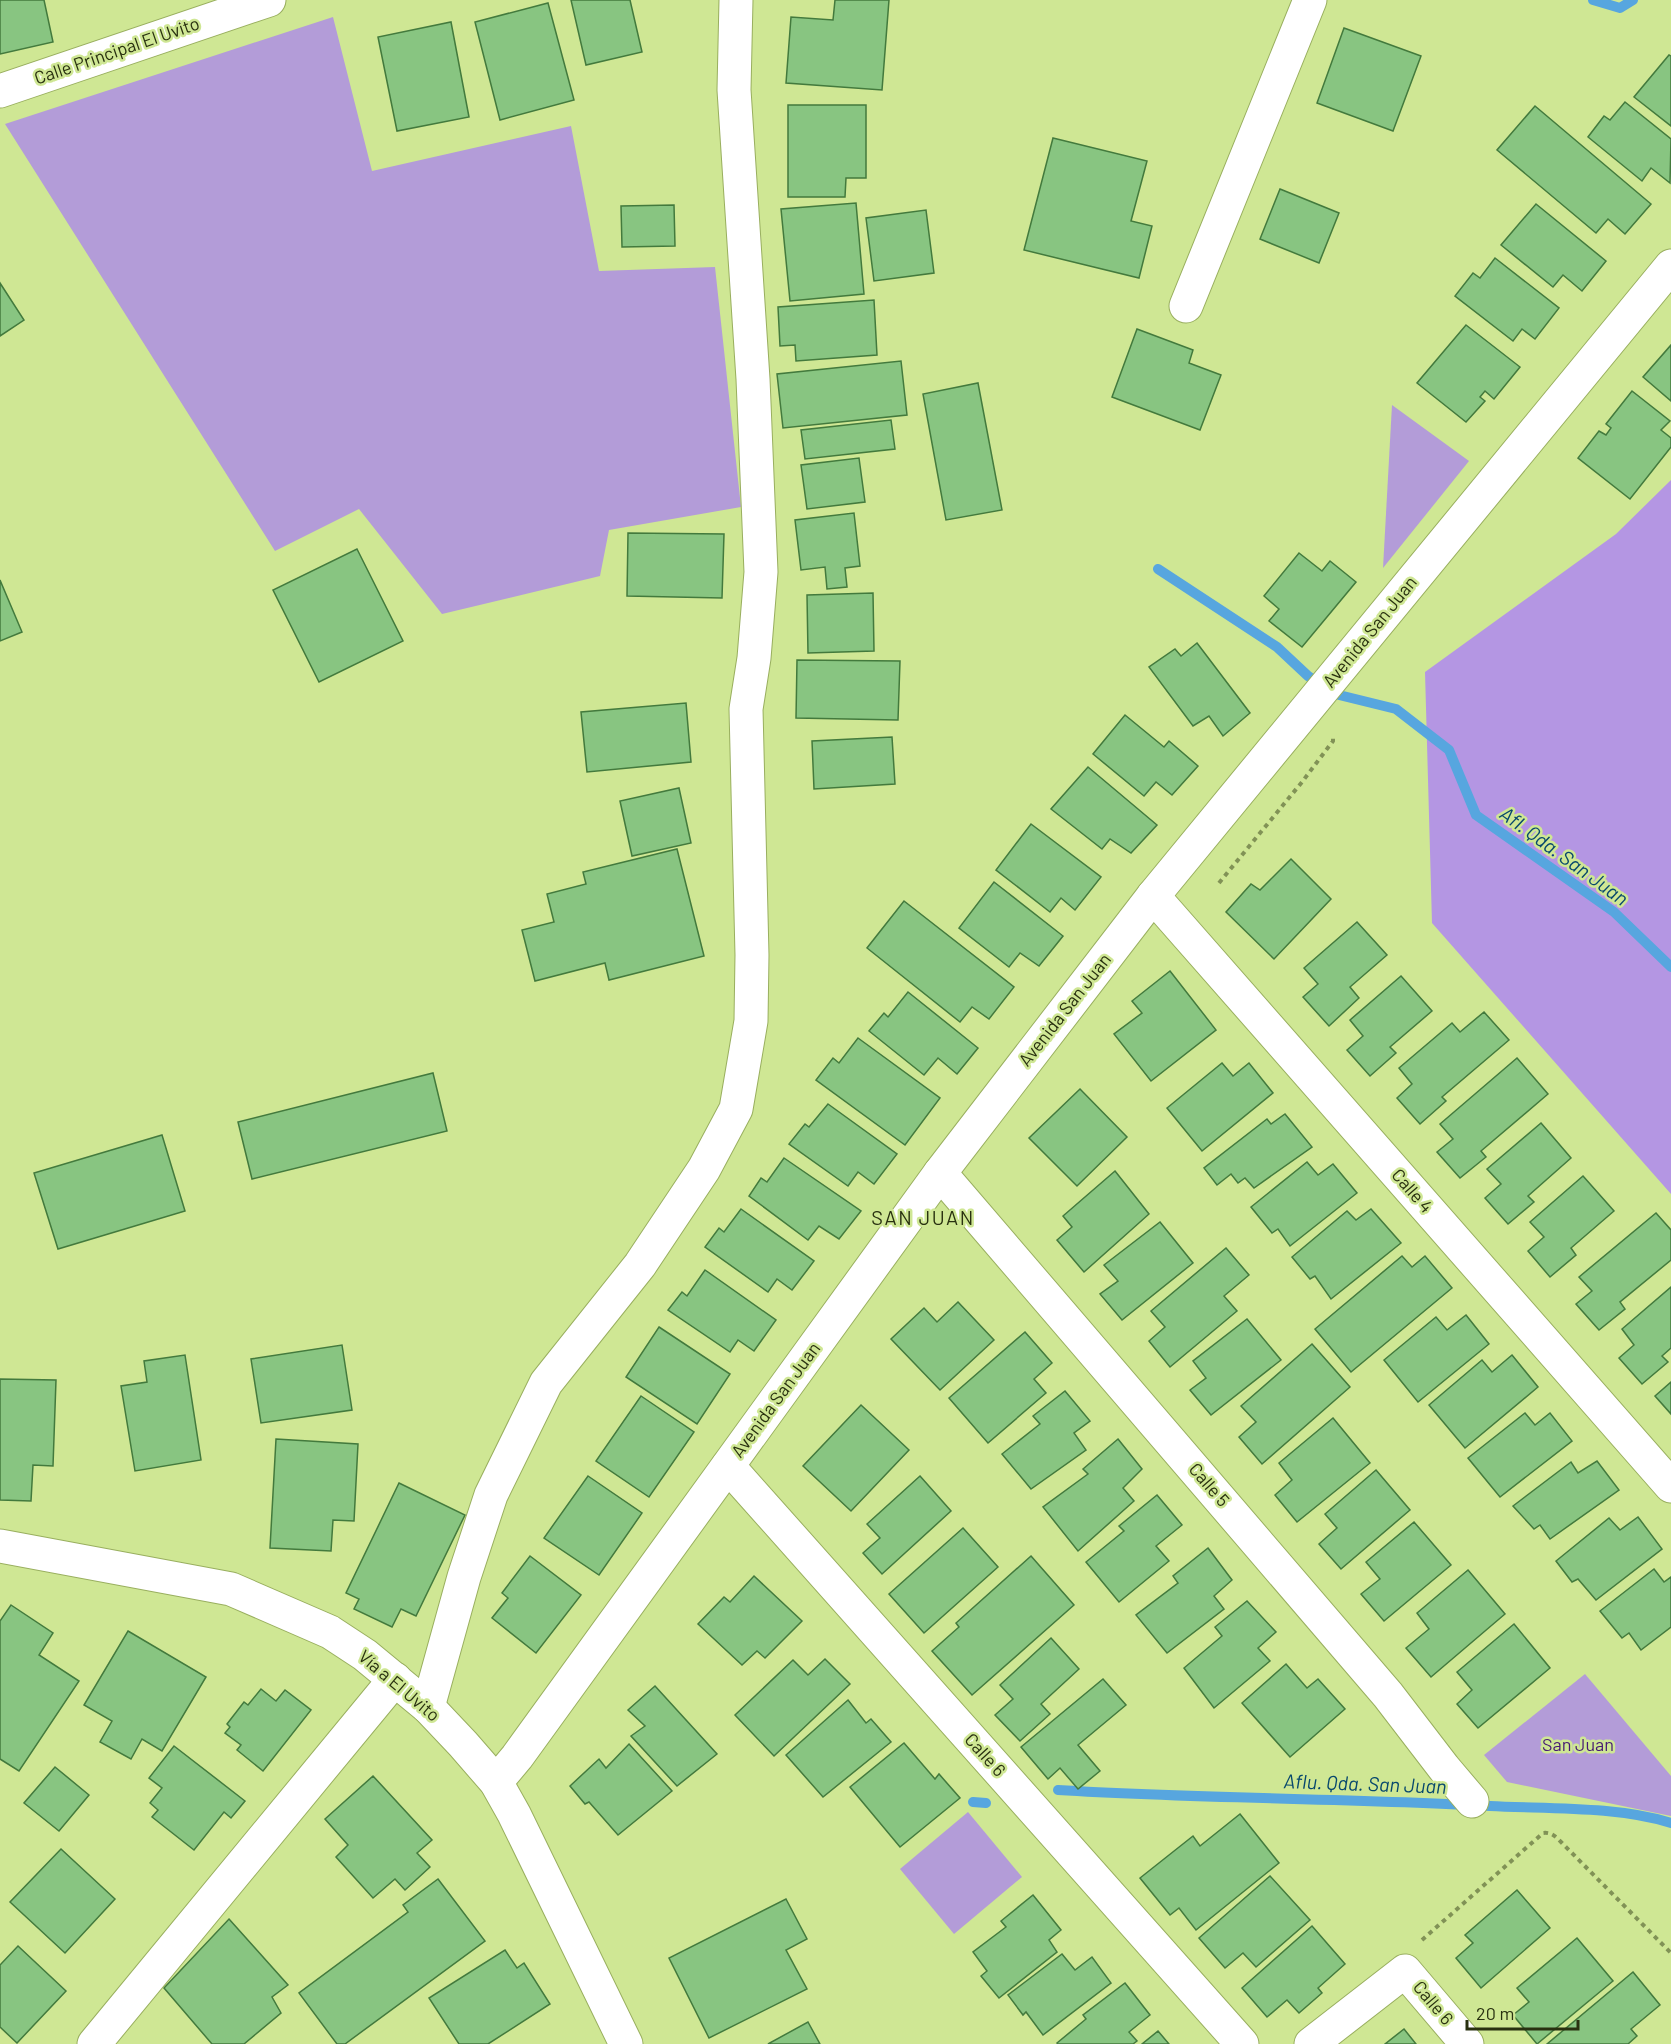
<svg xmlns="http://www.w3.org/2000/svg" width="1671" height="2044" viewBox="0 0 1671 2044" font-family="Barlow,sans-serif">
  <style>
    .green { fill: #b39cd8 }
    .forest { fill: #b496e3 }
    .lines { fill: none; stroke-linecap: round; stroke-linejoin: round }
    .stream { stroke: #57a6df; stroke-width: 10 }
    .building { fill: #88c581; stroke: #437a3d; stroke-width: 1.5 }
    .minor-casing { stroke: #99af5f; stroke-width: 35 }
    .path { stroke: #819256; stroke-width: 4; stroke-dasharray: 4.5 4.5; stroke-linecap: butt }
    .minor { stroke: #fff; stroke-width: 33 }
    .labels { text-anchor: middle; stroke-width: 5; stroke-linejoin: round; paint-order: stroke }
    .street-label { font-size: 18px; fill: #293110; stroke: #cfe794 }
    .park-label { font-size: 18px; fill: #461973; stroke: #cfe794 }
    .water-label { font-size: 20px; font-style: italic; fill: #08486d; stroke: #cfe794 }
    .neighbourhood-label { font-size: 20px; letter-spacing: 1.5px; fill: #293110; stroke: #cfe794 }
  </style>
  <rect width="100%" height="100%" fill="#cfe794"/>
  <!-- green -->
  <g class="green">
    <path d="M 333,17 L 372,171 L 571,126 L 599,271 L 715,267 L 741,507 L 609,530 L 600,576 L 442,614 L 359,509 L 275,551 L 5,124 Z"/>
    <path d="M 1392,405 L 1469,461 L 1383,568 Z"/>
    <path d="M 1585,1674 L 1671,1776 L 1671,1816 L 1507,1782 L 1484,1755 Z"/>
    <path d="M 968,1812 L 1022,1877 L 954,1934 L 900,1869 Z"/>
  </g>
  <!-- forest -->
  <path class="forest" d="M 1671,480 L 1671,1194 L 1432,923 L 1425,672 L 1616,534 Z"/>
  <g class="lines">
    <!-- stream -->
    <g class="stream">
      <path d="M 1593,0 L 1620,8 L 1633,0"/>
      <path d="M 1158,569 L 1277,647 L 1308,676 L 1335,694 L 1396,709 L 1449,750 L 1476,815 L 1614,912 L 1671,967"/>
      <path d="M 1058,1790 C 1202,1799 1346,1798 1490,1806 C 1547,1809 1617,1806 1671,1823"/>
      <path d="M 973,1802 L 986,1803"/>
    </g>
  </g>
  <!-- building -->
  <g class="building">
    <path d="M 0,0 L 44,0 L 53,42 L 0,54 Z"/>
    <path d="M 571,0 L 630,0 L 642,52 L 586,65 Z"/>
    <path d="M 835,0 L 889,0 L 882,90 L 786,83 L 791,17 L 833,20 Z"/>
    <path d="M 548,3 L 574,100 L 500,120 L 475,22 Z"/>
    <path d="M 451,22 L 469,117 L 397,131 L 378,37 Z"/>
    <path d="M 1344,28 L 1421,56 L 1393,131 L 1317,103 Z"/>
    <path d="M 1669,55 L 1671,56 L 1671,126 L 1634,97 Z"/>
    <path d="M 1625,102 L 1671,139 L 1670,183 L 1651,168 L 1642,181 L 1588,137 L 1604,116 L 1610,120 Z"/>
    <path d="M 788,105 L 866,105 L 866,178 L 846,178 L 845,197 L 788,197 Z"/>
    <path d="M 1535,106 L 1651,204 L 1625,234 L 1608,219 L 1596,233 L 1497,150 Z"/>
    <path d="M 1053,138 L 1147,161 L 1131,221 L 1152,226 L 1139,278 L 1024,250 Z"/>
    <path d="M 1280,189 L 1339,213 L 1319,263 L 1260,239 Z"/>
    <path d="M 856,203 L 864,294 L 790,301 L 781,209 Z"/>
    <path d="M 1536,204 L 1606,261 L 1582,291 L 1563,275 L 1553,287 L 1501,245 Z"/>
    <path d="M 674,205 L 675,246 L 622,247 L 621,206 Z"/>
    <path d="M 926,210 L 934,273 L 874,281 L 866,218 Z"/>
    <path d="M 1495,258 L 1559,308 L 1535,339 L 1522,329 L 1513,341 L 1455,296 L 1473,273 L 1480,278 Z"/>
    <path d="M 0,283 L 24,320 L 0,336 Z"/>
    <path d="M 874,300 L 877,355 L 796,361 L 795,345 L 780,346 L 778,307 Z"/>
    <path d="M 1466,325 L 1520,367 L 1494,399 L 1485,391 L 1480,397 L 1485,401 L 1466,422 L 1417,383 Z"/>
    <path d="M 1137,329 L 1193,350 L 1189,363 L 1221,375 L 1200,430 L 1112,397 Z"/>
    <path d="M 1671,345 L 1671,401 L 1643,377 Z"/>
    <path d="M 901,361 L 907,415 L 783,428 L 777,374 Z"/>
    <path d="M 978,383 L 1002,510 L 946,520 L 923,394 Z"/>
    <path d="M 1632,391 L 1670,421 L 1661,430 L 1671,438 L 1671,447 L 1630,499 L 1578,458 L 1599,431 L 1606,435 L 1611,428 L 1606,424 Z"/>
    <path d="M 891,420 L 895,449 L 805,459 L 801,430 Z"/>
    <path d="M 859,458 L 865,502 L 807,509 L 801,465 Z"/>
    <path d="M 854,513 L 860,566 L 845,568 L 847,587 L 827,589 L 825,567 L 801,570 L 795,520 Z"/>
    <path d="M 628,533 L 724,534 L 722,598 L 627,596 Z"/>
    <path d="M 357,549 L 403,641 L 319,682 L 273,590 Z"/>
    <path d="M 1299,553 L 1322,571 L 1330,561 L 1356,582 L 1302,647 L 1269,621 L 1279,609 L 1264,596 Z"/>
    <path d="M 0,580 L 22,632 L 0,641 Z"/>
    <path d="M 873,593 L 874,651 L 808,653 L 807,595 Z"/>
    <path d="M 1197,643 L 1250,713 L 1223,736 L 1209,716 L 1193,726 L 1149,667 L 1175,649 L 1181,656 Z"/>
    <path d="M 797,660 L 900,661 L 898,720 L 796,718 Z"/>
    <path d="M 686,703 L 691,762 L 587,772 L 581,712 Z"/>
    <path d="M 1125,715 L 1164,747 L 1169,741 L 1198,766 L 1172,795 L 1156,782 L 1144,796 L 1093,754 Z"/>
    <path d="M 892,737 L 895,784 L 814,789 L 812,741 Z"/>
    <path d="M 1088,767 L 1157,825 L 1131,853 L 1110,839 L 1102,849 L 1051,809 Z"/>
    <path d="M 679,788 L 691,843 L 632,856 L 620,801 Z"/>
    <path d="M 1031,824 L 1101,877 L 1075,910 L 1061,898 L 1050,912 L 996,870 Z"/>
    <path d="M 677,849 L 704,956 L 609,980 L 605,963 L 535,981 L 522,930 L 554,922 L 547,894 L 586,884 L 583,872 Z"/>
    <path d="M 1291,859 L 1331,899 L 1274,959 L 1226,912 L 1251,884 L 1260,890 Z"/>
    <path d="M 994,882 L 1063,936 L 1039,966 L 1020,953 L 1009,967 L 959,928 Z"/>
    <path d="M 904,901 L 1014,987 L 989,1019 L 972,1007 L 960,1022 L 867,948 Z"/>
    <path d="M 1357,922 L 1387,955 L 1350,987 L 1359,998 L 1329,1026 L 1303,997 L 1318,984 L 1304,968 Z"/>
    <path d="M 1170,971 L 1216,1030 L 1151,1081 L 1114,1034 L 1142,1013 L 1132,1001 Z"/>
    <path d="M 1401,976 L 1432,1011 L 1390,1047 L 1396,1053 L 1370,1076 L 1347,1050 L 1363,1036 L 1350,1020 Z"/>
    <path d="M 908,992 L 978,1048 L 957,1074 L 938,1058 L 924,1075 L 869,1031 L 884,1013 L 888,1017 Z"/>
    <path d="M 1484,1012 L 1509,1040 L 1442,1097 L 1446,1101 L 1420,1124 L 1397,1098 L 1412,1084 L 1399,1068 L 1452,1023 L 1460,1032 Z"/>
    <path d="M 858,1038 L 940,1098 L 905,1145 L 816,1080 L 833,1058 L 839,1063 Z"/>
    <path d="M 1517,1058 L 1548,1094 L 1481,1151 L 1486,1157 L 1460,1178 L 1437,1152 L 1453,1139 L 1440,1124 Z"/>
    <path d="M 1222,1063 L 1233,1076 L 1249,1063 L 1273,1093 L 1202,1151 L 1167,1108 Z"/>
    <path d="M 433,1073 L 447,1131 L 252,1179 L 238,1122 Z"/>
    <path d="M 1080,1089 L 1127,1137 L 1077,1186 L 1029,1138 Z"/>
    <path d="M 828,1104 L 897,1154 L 874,1184 L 858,1172 L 848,1186 L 789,1144 L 805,1124 L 809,1127 Z"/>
    <path d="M 1285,1114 L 1312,1147 L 1254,1188 L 1245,1178 L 1238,1183 L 1231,1174 L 1217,1185 L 1204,1168 L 1267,1119 L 1271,1124 Z"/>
    <path d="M 1541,1123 L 1571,1158 L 1528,1196 L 1534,1202 L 1508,1224 L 1485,1198 L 1501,1184 L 1487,1169 Z"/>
    <path d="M 162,1135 L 185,1211 L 58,1249 L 34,1173 Z"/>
    <path d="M 784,1158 L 861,1211 L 839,1239 L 819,1226 L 808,1240 L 749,1196 L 761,1178 L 767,1182 Z"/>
    <path d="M 1307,1162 L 1318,1175 L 1333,1164 L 1357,1193 L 1290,1246 L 1278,1229 L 1272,1233 L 1251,1207 Z"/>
    <path d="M 1115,1171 L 1149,1214 L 1084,1272 L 1057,1240 L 1072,1227 L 1063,1216 Z"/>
    <path d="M 1583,1176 L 1614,1211 L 1571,1248 L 1576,1255 L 1550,1277 L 1528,1251 L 1544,1237 L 1530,1222 Z"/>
    <path d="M 741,1209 L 814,1261 L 792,1290 L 777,1279 L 768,1292 L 705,1247 L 719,1228 L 724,1232 Z"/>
    <path d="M 1371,1209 L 1401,1243 L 1331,1299 L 1315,1276 L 1310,1279 L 1292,1257 L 1347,1211 L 1356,1220 Z"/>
    <path d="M 1656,1213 L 1671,1230 L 1671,1260 L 1620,1302 L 1625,1309 L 1599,1330 L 1576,1304 L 1592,1291 L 1579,1277 Z"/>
    <path d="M 1160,1222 L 1193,1263 L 1122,1320 L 1100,1294 L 1118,1281 L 1104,1265 Z"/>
    <path d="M 1226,1248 L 1249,1275 L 1224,1296 L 1237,1311 L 1170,1367 L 1149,1341 L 1165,1327 L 1151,1311 Z"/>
    <path d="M 1402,1256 L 1412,1267 L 1425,1256 L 1452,1288 L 1351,1372 L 1315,1329 Z"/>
    <path d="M 705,1270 L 776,1320 L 754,1351 L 738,1340 L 730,1352 L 668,1310 L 682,1292 L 687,1296 Z"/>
    <path d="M 1671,1287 L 1671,1348 L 1662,1356 L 1668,1362 L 1642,1384 L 1619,1358 L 1634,1345 L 1622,1329 Z"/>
    <path d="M 958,1302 L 994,1340 L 940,1390 L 891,1339 L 924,1308 L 937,1322 Z"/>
    <path d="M 1466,1315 L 1489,1344 L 1418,1402 L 1384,1360 L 1436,1317 L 1447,1330 Z"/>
    <path d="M 1247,1319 L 1281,1360 L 1211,1415 L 1190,1390 L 1206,1378 L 1193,1361 Z"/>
    <path d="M 659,1327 L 730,1374 L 697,1424 L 626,1377 Z"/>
    <path d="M 1025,1332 L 1052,1363 L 1034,1379 L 1046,1393 L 988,1443 L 949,1398 Z"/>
    <path d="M 1312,1344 L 1350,1387 L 1262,1464 L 1239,1437 L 1256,1422 L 1241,1406 Z"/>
    <path d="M 342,1345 L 352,1410 L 261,1423 L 251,1359 Z"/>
    <path d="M 185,1355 L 201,1460 L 135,1471 L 121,1386 L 147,1382 L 144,1361 Z"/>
    <path d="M 1512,1355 L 1538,1387 L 1465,1448 L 1429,1405 L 1482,1360 L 1492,1372 Z"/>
    <path d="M 0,1379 L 56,1380 L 53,1466 L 33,1465 L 31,1501 L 0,1500 Z"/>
    <path d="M 1671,1382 L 1671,1414 L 1655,1396 Z"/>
    <path d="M 1065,1391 L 1090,1421 L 1074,1433 L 1086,1450 L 1031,1489 L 1002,1454 L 1040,1424 L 1033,1416 Z"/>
    <path d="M 641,1396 L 694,1432 L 649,1497 L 596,1461 Z"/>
    <path d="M 861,1405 L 909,1450 L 851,1511 L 803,1466 Z"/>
    <path d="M 1525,1413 L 1535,1425 L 1550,1413 L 1572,1441 L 1500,1497 L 1468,1458 Z"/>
    <path d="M 1333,1418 L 1370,1463 L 1297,1522 L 1275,1495 L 1292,1480 L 1279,1463 Z"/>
    <path d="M 276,1439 L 358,1444 L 354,1521 L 333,1520 L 331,1551 L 270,1548 Z"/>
    <path d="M 1118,1439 L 1142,1469 L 1123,1488 L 1134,1501 L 1078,1551 L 1043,1507 L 1088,1474 L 1083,1469 Z"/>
    <path d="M 1597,1461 L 1619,1490 L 1550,1539 L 1540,1525 L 1534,1529 L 1513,1506 L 1571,1462 L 1578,1473 Z"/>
    <path d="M 1376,1470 L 1410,1510 L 1341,1569 L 1319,1544 L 1337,1528 L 1325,1514 Z"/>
    <path d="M 588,1476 L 642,1513 L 599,1575 L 544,1538 Z"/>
    <path d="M 920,1476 L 951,1511 L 882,1574 L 863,1553 L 880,1538 L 867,1524 Z"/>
    <path d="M 399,1483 L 465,1515 L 416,1616 L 401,1609 L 392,1627 L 354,1609 L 359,1599 L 346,1593 Z"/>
    <path d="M 1157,1495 L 1182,1525 L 1156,1546 L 1169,1561 L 1119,1602 L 1086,1562 L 1124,1531 L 1119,1526 Z"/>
    <path d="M 1638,1517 L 1662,1549 L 1596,1600 L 1578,1579 L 1572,1582 L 1556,1561 L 1609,1518 L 1620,1530 Z"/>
    <path d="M 1414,1522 L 1451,1565 L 1384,1621 L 1361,1594 L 1380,1579 L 1366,1562 Z"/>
    <path d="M 963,1528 L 998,1567 L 924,1633 L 889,1594 Z"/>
    <path d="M 1208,1548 L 1232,1580 L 1214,1596 L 1224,1609 L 1167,1653 L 1136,1615 L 1178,1583 L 1173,1576 Z"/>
    <path d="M 530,1556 L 581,1595 L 536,1653 L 492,1618 L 508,1598 L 502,1593 Z"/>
    <path d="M 1031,1556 L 1074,1605 L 972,1695 L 932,1651 L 959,1627 L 956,1623 Z"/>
    <path d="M 1654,1569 L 1664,1582 L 1671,1577 L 1671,1627 L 1641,1650 L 1629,1633 L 1622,1638 L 1600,1611 Z"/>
    <path d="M 1468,1570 L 1505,1614 L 1431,1677 L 1406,1648 L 1429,1629 L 1417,1613 Z"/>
    <path d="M 754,1576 L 802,1621 L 765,1658 L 757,1651 L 742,1665 L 698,1624 L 724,1597 L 730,1602 Z"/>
    <path d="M 1247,1601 L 1276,1632 L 1258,1648 L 1270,1661 L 1214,1708 L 1184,1668 L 1222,1636 L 1215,1627 Z"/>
    <path d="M 11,1605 L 53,1633 L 39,1655 L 79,1681 L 19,1771 L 0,1759 L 0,1621 Z"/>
    <path d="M 1514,1624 L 1550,1668 L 1478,1728 L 1457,1704 L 1472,1690 L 1457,1672 Z"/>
    <path d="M 128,1631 L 206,1677 L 162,1751 L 142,1739 L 131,1759 L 100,1742 L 112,1721 L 84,1705 Z"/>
    <path d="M 1051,1638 L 1079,1669 L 1041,1704 L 1050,1714 L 1020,1741 L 995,1715 L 1013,1699 L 1000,1685 Z"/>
    <path d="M 825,1659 L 850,1684 L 774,1756 L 735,1715 L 793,1660 L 808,1675 Z"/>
    <path d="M 1286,1664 L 1307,1688 L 1318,1679 L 1345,1709 L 1290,1757 L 1242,1703 Z"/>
    <path d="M 1103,1679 L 1126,1705 L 1078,1745 L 1100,1771 L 1078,1789 L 1060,1768 L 1048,1779 L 1021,1747 Z"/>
    <path d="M 655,1686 L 717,1754 L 677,1786 L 631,1736 L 645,1726 L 628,1710 Z"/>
    <path d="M 261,1689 L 276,1701 L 285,1690 L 311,1710 L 263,1771 L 237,1750 L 241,1745 L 225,1733 L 230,1727 L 227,1724 L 244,1702 L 248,1705 Z"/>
    <path d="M 848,1700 L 866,1723 L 871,1719 L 891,1742 L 823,1797 L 786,1755 Z"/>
    <path d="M 904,1743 L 935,1779 L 939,1774 L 960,1798 L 900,1847 L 850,1787 Z"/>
    <path d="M 629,1744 L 672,1791 L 618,1835 L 589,1802 L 585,1804 L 570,1786 L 599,1759 L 606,1768 Z"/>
    <path d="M 174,1746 L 245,1801 L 231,1818 L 224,1812 L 194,1850 L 152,1817 L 158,1810 L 150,1803 L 162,1788 L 149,1778 Z"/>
    <path d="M 55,1767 L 89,1795 L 59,1831 L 24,1803 Z"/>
    <path d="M 373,1776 L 432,1840 L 417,1853 L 430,1867 L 405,1890 L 395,1879 L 373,1898 L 336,1857 L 348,1845 L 325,1819 Z"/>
    <path d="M 1240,1814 L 1279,1863 L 1196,1930 L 1179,1908 L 1170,1915 L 1140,1878 L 1193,1836 L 1200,1846 Z"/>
    <path d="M 61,1849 L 115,1899 L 65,1953 L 10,1902 Z"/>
    <path d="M 1270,1876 L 1310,1920 L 1256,1967 L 1243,1953 L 1225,1968 L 1199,1938 Z"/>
    <path d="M 438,1879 L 485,1941 L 345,2044 L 337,2044 L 299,1993 L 408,1912 L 403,1905 Z"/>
    <path d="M 1517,1890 L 1550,1928 L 1481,1988 L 1456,1958 L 1473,1943 L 1465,1935 Z"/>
    <path d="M 1033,1895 L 1061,1930 L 1049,1940 L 1057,1952 L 999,1998 L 981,1976 L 987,1971 L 973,1952 L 1006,1927 L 1001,1921 Z"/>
    <path d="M 786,1899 L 807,1939 L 786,1950 L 807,1989 L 709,2038 L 669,1958 Z"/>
    <path d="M 229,1919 L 288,1985 L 272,1997 L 281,2013 L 244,2044 L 212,2044 L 164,1988 Z"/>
    <path d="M 1312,1926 L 1345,1964 L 1318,1988 L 1322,1993 L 1299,2013 L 1287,2000 L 1267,2017 L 1242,1988 Z"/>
    <path d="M 1577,1938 L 1613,1981 L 1537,2044 L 1513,2015 L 1529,2002 L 1517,1988 Z"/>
    <path d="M 18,1946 L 66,1991 L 17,2043 L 0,2027 L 0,1965 Z"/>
    <path d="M 505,1950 L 517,1968 L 524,1963 L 550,2004 L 488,2044 L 459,2044 L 429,1998 Z"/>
    <path d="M 1062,1954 L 1075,1970 L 1092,1957 L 1111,1983 L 1043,2035 L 1026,2012 L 1023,2015 L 1008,1995 Z"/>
    <path d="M 1633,1972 L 1660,2005 L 1631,2029 L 1637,2036 L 1628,2044 L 1547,2044 Z"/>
    <path d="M 1125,1983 L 1150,2015 L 1129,2032 L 1137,2041 L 1133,2044 L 1058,2044 L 1057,2043 L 1086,2019 L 1083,2015 Z"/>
    <path d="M 808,2022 L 820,2044 L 768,2044 Z"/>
    <path d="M 1404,2029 L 1416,2044 L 1385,2044 Z"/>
    <path d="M 1158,2031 L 1169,2044 L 1142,2044 Z"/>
  </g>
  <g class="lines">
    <!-- minor casing -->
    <g class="minor-casing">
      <g id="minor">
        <path d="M 0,91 L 269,0"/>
        <path d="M 1186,306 L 1310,0"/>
        <path d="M 1153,896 L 1671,1486"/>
        <path d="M 940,1173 L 1388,1695 L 1444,1768 L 1472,1801"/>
        <path d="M 728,1466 L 1242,2044"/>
        <path d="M 0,1546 L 231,1589 L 330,1632 L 365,1655 L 428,1707 L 463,1744 L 496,1782 L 514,1814 L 626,2044"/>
        <path d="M 428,1707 L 464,1577 L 491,1495 L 546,1383 L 640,1265 L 704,1169 L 736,1109 L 751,1021 L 752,955 L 746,709 L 754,658 L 761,572 L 753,379 L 734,90 L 736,0"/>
        <path d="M 496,1782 L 517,1757 L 940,1173 L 1153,896 L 1671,266"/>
        <path d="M 94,2044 L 395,1679"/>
        <path d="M 1311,2044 L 1405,1971 L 1467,2044"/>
      </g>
    </g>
    <!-- path -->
    <g class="path">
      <path d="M 1219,883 L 1302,782 L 1333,741 L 1333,735"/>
      <path d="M 1422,1940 L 1543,1833 C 1552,1832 1556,1837 1562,1843 L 1671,1953"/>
    </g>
    <!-- minor -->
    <use href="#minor" class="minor"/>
  </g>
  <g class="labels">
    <!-- street labels -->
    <g class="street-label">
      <text transform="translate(117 51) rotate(-19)" y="6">Calle Principal El Uvito</text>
      <text transform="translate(1370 632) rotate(-51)" y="6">Avenida San Juan</text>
      <text transform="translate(1065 1010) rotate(-52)" y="6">Avenida San Juan</text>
      <text transform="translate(1412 1191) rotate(49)" y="6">Calle 4</text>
      <text transform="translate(776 1400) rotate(-54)" y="6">Avenida San Juan</text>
      <text transform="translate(1209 1485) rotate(49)" y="6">Calle 5</text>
      <text transform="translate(399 1686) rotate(40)" y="6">Vía a El Uvito</text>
      <text transform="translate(985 1755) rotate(48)" y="6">Calle 6</text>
      <text transform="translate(1433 2003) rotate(50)" y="6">Calle 6</text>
    </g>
    <!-- park labels -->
    <g class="park-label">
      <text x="1578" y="1751">San Juan</text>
    </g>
    <!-- water labels -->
    <g class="water-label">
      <text transform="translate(1564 856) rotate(36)" y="7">Afl. Qda. San Juan</text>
      <text transform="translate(1365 1784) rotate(2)" y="7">Aflu. Qda. San Juan</text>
    </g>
    <!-- neighbourhood labels -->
    <g class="neighbourhood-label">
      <text x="923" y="1225">SAN JUAN</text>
    </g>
  </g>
  <!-- scale -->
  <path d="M1467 2020v9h111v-9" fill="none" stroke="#293110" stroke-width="3"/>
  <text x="1476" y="2020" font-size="18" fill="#293110" stroke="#cfe794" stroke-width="4.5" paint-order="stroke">20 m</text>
</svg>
